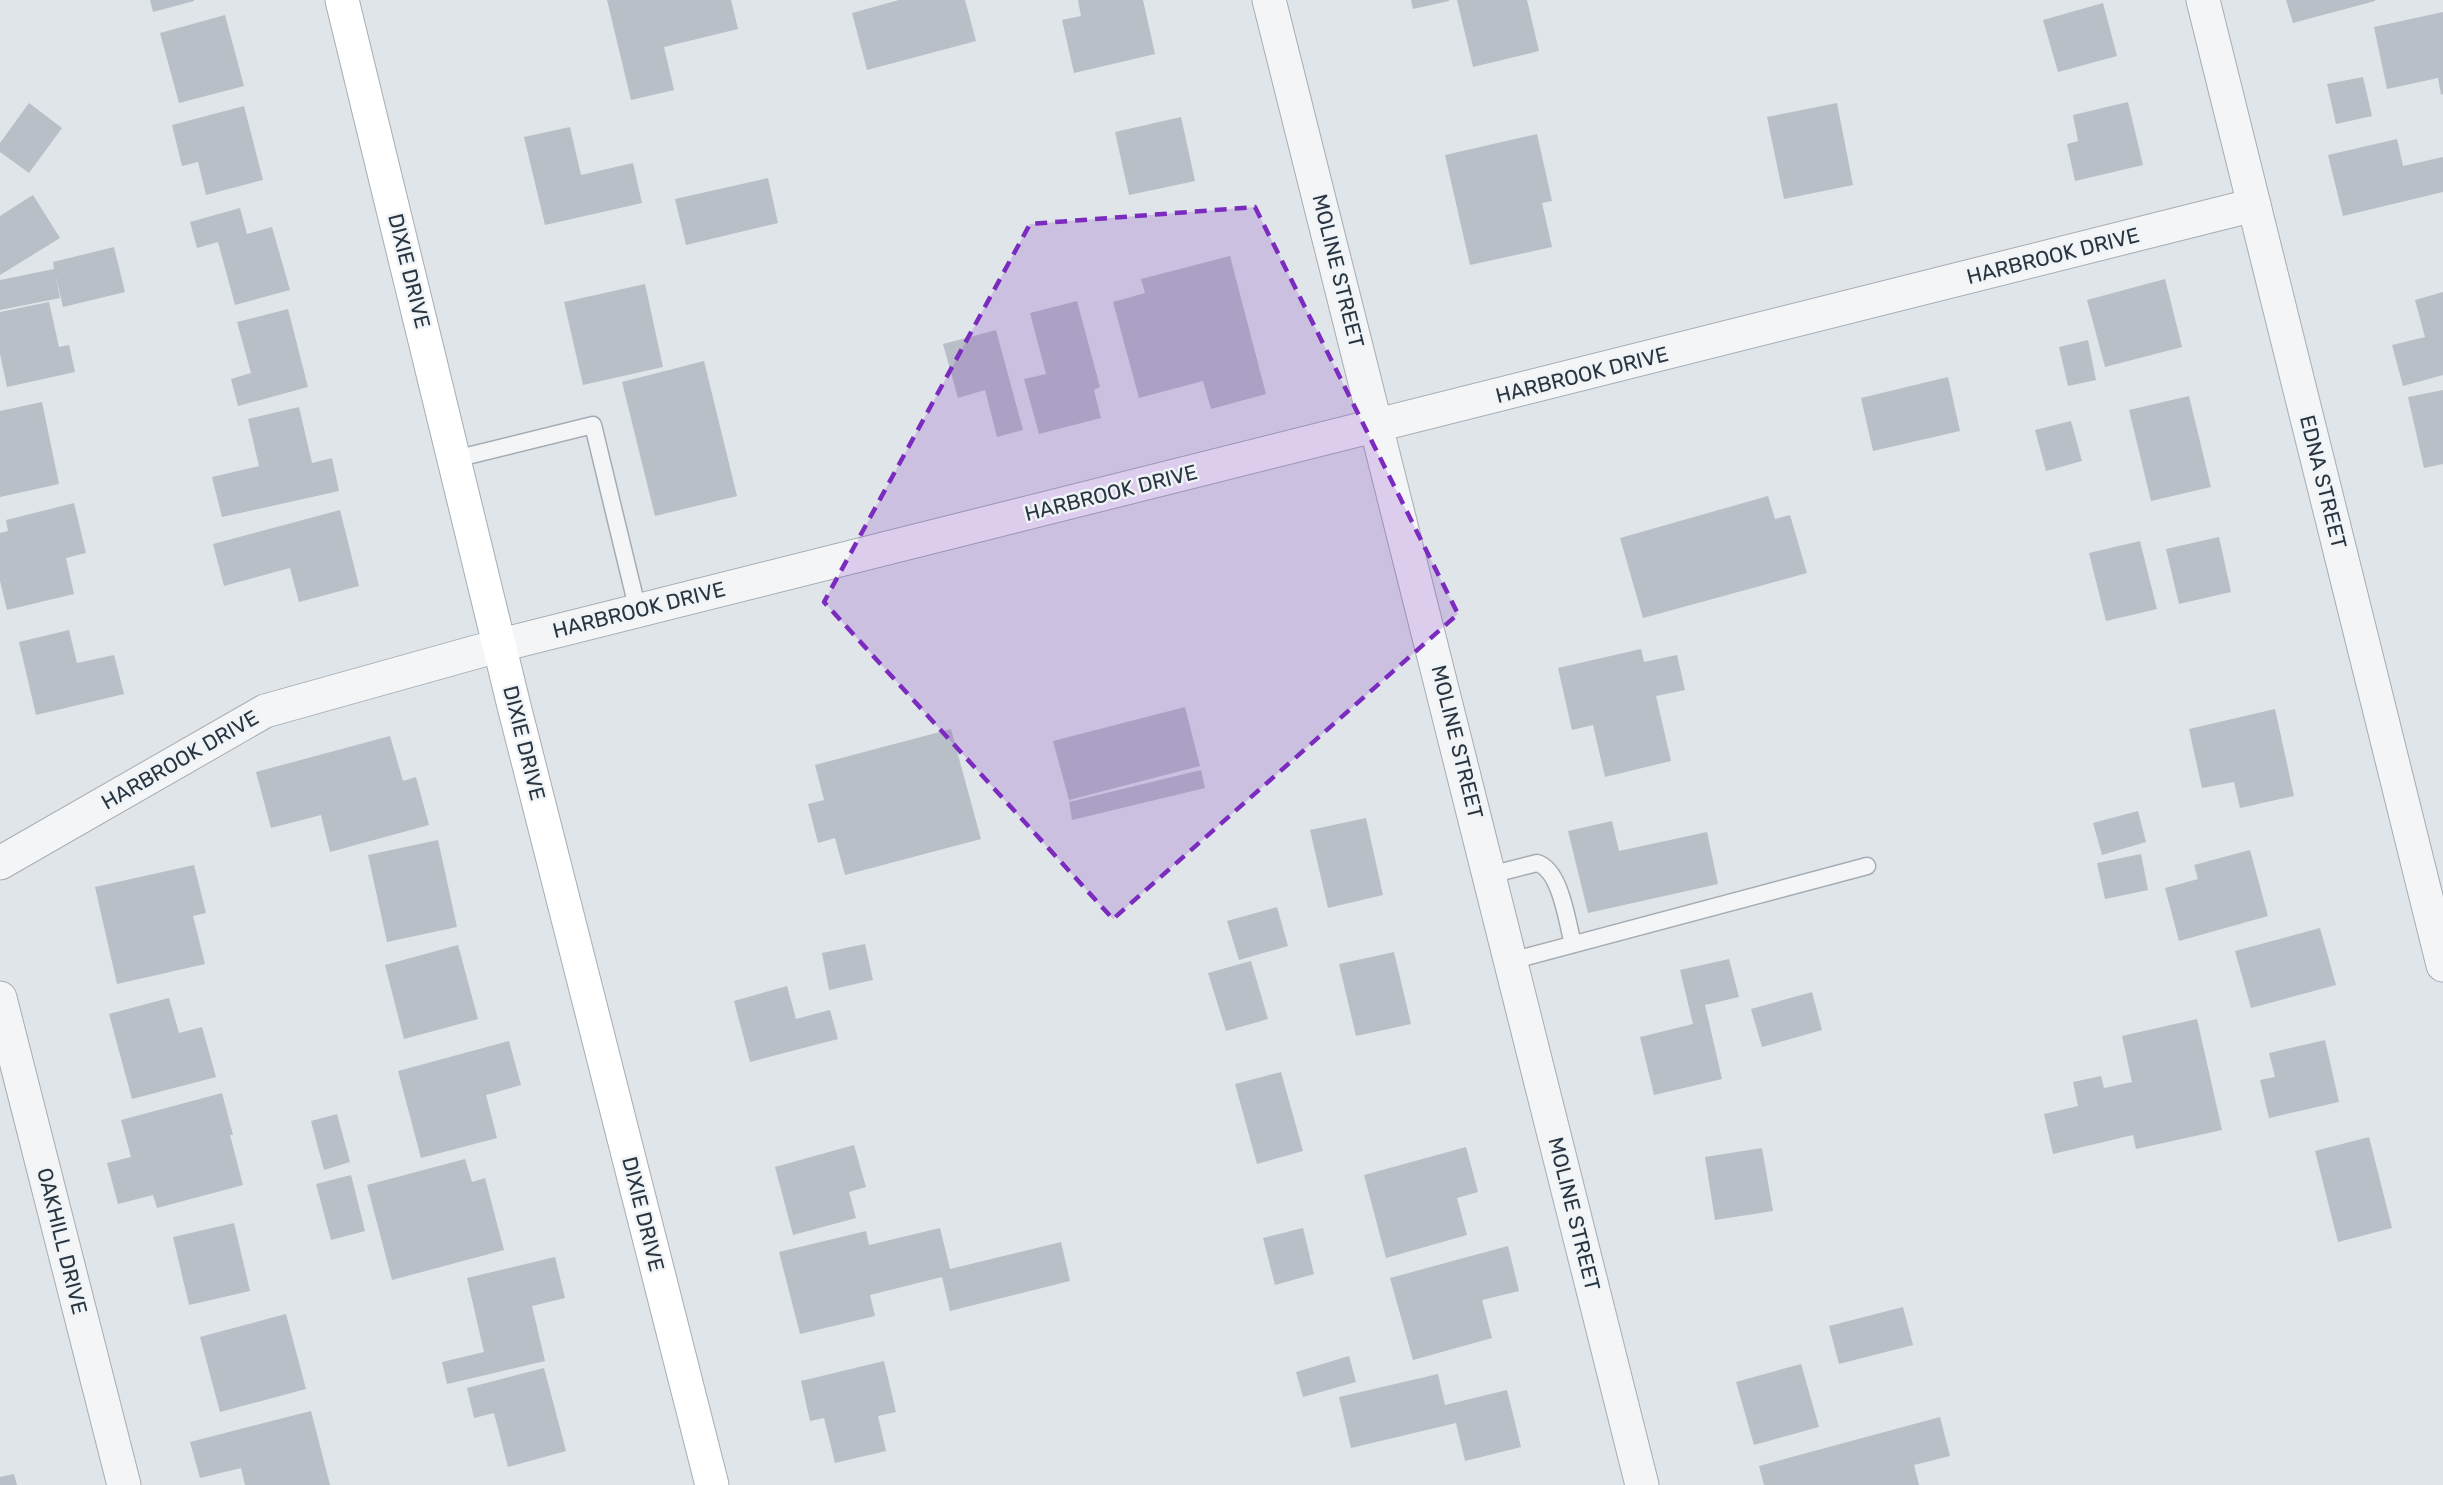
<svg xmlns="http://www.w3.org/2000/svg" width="2443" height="1485" viewBox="0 0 2443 1485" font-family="Rubik,sans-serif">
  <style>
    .building { fill: #b8bfc6 }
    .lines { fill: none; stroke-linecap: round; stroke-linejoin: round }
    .lane-casing { stroke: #a5adb3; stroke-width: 19 }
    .street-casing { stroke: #a5adb3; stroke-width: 35 }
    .secondary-casing { stroke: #a5adb3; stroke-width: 35 }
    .lane { stroke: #f3f5f7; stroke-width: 16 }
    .street { stroke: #f3f5f7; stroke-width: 33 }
    .secondary { stroke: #fff; stroke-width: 33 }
    .marked { fill: #7b2cbf; fill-opacity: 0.2; stroke: #7b2cbf; stroke-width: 4.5; stroke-dasharray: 12 8; stroke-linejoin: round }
    .labels { text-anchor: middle; stroke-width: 5; stroke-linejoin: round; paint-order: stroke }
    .street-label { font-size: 21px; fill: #293540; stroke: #f0f4f7 }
  </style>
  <rect width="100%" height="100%" fill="#e0e5e9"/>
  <!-- building -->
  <g class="building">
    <path d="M 150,0 L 194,0 L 194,1 L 153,12 Z"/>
    <path d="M 607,0 L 731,0 L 738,29 L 664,47 L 674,90 L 631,100 Z"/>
    <path d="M 899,0 L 965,0 L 976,41 L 867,70 L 852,13 Z"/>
    <path d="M 1078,0 L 1143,0 L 1155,54 L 1074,73 L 1062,20 L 1081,16 Z"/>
    <path d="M 1411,0 L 1449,0 L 1449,1 L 1413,9 Z"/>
    <path d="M 1457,0 L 1527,0 L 1539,51 L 1473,67 Z"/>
    <path d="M 2286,0 L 2375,0 L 2375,1 L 2293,23 Z"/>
    <path d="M 2103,3 L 2117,56 L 2058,72 L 2043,20 Z"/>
    <path d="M 2443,12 L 2443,94 L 2441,95 L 2438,78 L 2387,89 L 2374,27 Z"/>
    <path d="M 225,15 L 244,86 L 179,103 L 160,33 Z"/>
    <path d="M 2363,77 L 2372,116 L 2336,124 L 2327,84 Z"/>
    <path d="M 2128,102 L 2143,165 L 2075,181 L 2067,144 L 2078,141 L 2073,115 Z"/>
    <path d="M 29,103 L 62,128 L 29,173 L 0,152 L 0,143 Z"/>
    <path d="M 1837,103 L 1853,185 L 1784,199 L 1767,117 Z"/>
    <path d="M 244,106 L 263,180 L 206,195 L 198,162 L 182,166 L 172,125 Z"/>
    <path d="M 1181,117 L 1195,181 L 1129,195 L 1115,132 Z"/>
    <path d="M 570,127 L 581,175 L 633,163 L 642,203 L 545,225 L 524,137 Z"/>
    <path d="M 1537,134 L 1552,201 L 1542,203 L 1552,247 L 1470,265 L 1445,155 Z"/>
    <path d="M 2397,139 L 2403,166 L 2443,157 L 2443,192 L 2343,216 L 2328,155 Z"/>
    <path d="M 768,178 L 778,223 L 686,245 L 675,199 Z"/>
    <path d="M 33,195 L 60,238 L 0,275 L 0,216 Z"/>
    <path d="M 240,208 L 247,234 L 272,227 L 290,290 L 235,305 L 218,242 L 197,248 L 190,222 Z"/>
    <path d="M 114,247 L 125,292 L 63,307 L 55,273 L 60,298 L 0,310 L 0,280 L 54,269 L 53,262 Z"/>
    <path d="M 1230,256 L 1266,394 L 1211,409 L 1203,381 L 1139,398 L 1113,302 L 1145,293 L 1141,279 Z"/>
    <path d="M 2165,279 L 2182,347 L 2105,367 L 2087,300 Z"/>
    <path d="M 645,284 L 663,367 L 583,385 L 564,302 Z"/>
    <path d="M 2443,292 L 2443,375 L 2403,386 L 2392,345 L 2425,337 L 2415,300 Z"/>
    <path d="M 1077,301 L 1100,387 L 1094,390 L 1101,418 L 1039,434 L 1024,379 L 1046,374 L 1030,313 Z"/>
    <path d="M 49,302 L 59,347 L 69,345 L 75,372 L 7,387 L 0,354 L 0,312 Z"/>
    <path d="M 288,309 L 308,387 L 238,406 L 231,379 L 251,373 L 237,322 Z"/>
    <path d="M 996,330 L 1023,430 L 997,437 L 985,390 L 958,398 L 943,344 Z"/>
    <path d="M 2088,340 L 2096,380 L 2068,386 L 2059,347 Z"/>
    <path d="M 704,361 L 737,496 L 655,516 L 622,382 Z"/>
    <path d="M 1948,377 L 1960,431 L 1873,451 L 1861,398 Z"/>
    <path d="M 2443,390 L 2443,464 L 2424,468 L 2408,397 Z"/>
    <path d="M 2189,396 L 2211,487 L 2151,501 L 2129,410 Z"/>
    <path d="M 42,402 L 59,484 L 0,497 L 0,411 Z"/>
    <path d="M 299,407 L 312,463 L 332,458 L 339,491 L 222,517 L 212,477 L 259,466 L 248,419 Z"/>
    <path d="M 2071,421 L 2082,461 L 2046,471 L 2035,430 Z"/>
    <path d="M 1768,496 L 1775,519 L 1790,515 L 1807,573 L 1643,618 L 1620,538 Z"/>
    <path d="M 74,503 L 86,553 L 66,558 L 74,594 L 7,610 L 0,581 L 0,533 L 8,531 L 6,520 Z"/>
    <path d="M 340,510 L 359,586 L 299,602 L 290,568 L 224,586 L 213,544 Z"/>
    <path d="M 2219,537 L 2231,592 L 2179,604 L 2166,549 Z"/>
    <path d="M 2140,541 L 2157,609 L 2106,621 L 2089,553 Z"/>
    <path d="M 69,630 L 77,663 L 114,655 L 124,694 L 36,715 L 19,642 Z"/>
    <path d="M 1641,649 L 1644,662 L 1677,655 L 1685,690 L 1656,696 L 1671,761 L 1605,777 L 1593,725 L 1572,730 L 1558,668 Z"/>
    <path d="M 1185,707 L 1200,766 L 1069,800 L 1053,741 Z"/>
    <path d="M 2275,709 L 2294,796 L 2240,808 L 2234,782 L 2202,788 L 2189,729 Z"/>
    <path d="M 951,729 L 981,839 L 845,875 L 835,838 L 818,843 L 808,804 L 824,800 L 815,765 Z"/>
    <path d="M 390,736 L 403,781 L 416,777 L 429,825 L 330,852 L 321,815 L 271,828 L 256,772 Z"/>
    <path d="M 1201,770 L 1205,788 L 1072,820 L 1069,802 Z"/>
    <path d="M 2138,811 L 2146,842 L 2102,855 L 2093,823 Z"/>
    <path d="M 1366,818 L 1383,895 L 1328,908 L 1310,830 Z"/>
    <path d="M 1612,821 L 1619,851 L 1707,832 L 1718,884 L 1588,913 L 1568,831 Z"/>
    <path d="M 438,840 L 457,927 L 387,942 L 368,855 Z"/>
    <path d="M 2250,850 L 2268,916 L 2179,941 L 2165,888 L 2198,879 L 2194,865 Z"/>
    <path d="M 2141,854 L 2148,890 L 2105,899 L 2097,863 Z"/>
    <path d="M 194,865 L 206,913 L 193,916 L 205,964 L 117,984 L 95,887 Z"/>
    <path d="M 1277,907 L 1288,946 L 1239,960 L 1227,921 Z"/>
    <path d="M 2320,928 L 2336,985 L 2251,1008 L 2235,951 Z"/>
    <path d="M 865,944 L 873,980 L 829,990 L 822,953 Z"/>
    <path d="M 458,945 L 478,1019 L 404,1039 L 385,965 Z"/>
    <path d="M 1394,952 L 1411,1024 L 1356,1036 L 1339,964 Z"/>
    <path d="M 1729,959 L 1739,997 L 1705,1005 L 1722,1079 L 1654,1095 L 1640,1037 L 1693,1024 L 1680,970 Z"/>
    <path d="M 1251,961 L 1268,1019 L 1226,1031 L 1208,973 Z"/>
    <path d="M 787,986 L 796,1019 L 830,1010 L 838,1039 L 750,1062 L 734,1001 Z"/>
    <path d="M 1812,992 L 1822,1030 L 1762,1047 L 1751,1009 Z"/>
    <path d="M 169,998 L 179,1033 L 202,1027 L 216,1077 L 132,1099 L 109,1014 Z"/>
    <path d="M 2197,1019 L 2222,1130 L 2136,1149 L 2133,1135 L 2053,1154 L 2044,1114 L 2078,1106 L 2073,1082 L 2101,1076 L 2104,1088 L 2132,1082 L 2122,1036 Z"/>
    <path d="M 2325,1040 L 2339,1102 L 2269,1118 L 2260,1080 L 2275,1077 L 2269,1053 Z"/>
    <path d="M 509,1041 L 521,1085 L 486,1095 L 497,1138 L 421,1158 L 398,1071 Z"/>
    <path d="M 1281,1072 L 1303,1151 L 1257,1164 L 1235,1084 Z"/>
    <path d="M 222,1093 L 233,1135 L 230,1135 L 243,1185 L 157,1208 L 153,1195 L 118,1204 L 107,1163 L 131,1157 L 121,1120 Z"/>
    <path d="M 337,1114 L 350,1162 L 324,1170 L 311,1121 Z"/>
    <path d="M 2369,1137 L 2392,1228 L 2338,1242 L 2315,1151 Z"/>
    <path d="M 854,1145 L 866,1187 L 849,1192 L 856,1218 L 793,1235 L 775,1167 Z"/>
    <path d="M 1466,1147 L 1478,1192 L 1457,1198 L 1467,1235 L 1386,1258 L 1364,1175 Z"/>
    <path d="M 1762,1148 L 1773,1211 L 1715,1220 L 1705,1157 Z"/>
    <path d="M 465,1159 L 472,1182 L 485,1178 L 504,1250 L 392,1280 L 367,1185 Z"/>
    <path d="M 351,1175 L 365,1231 L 331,1240 L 316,1184 Z"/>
    <path d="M 234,1223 L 250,1291 L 189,1305 L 173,1237 Z"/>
    <path d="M 940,1228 L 950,1269 L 1061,1242 L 1070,1281 L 950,1311 L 942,1277 L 870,1295 L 875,1316 L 800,1334 L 779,1252 L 866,1231 L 869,1245 Z"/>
    <path d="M 1303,1228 L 1314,1274 L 1275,1285 L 1263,1238 Z"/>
    <path d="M 1508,1246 L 1519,1291 L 1482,1300 L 1492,1338 L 1413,1360 L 1390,1278 Z"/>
    <path d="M 555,1257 L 565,1298 L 532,1306 L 545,1361 L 447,1384 L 442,1362 L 484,1352 L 467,1278 Z"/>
    <path d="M 1903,1307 L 1913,1345 L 1839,1364 L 1829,1326 Z"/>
    <path d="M 286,1314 L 306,1389 L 220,1412 L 200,1337 Z"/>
    <path d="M 1349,1356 L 1356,1382 L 1303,1397 L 1296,1372 Z"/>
    <path d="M 884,1361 L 896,1412 L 878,1416 L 886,1451 L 835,1463 L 824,1418 L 810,1421 L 801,1381 Z"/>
    <path d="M 1801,1364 L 1819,1427 L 1754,1445 L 1736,1382 Z"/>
    <path d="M 544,1368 L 566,1451 L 508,1467 L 494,1413 L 474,1418 L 467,1388 Z"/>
    <path d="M 1438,1374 L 1445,1405 L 1507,1390 L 1521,1447 L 1465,1461 L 1456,1423 L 1351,1448 L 1339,1397 Z"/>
    <path d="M 311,1411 L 330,1485 L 245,1485 L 241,1468 L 200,1478 L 190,1442 Z"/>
    <path d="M 1940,1417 L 1950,1456 L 1914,1465 L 1919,1485 L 1764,1485 L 1759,1466 Z"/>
    <path d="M 14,1474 L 17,1485 L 0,1485 L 0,1477 Z"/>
  </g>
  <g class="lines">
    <!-- lane casing -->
    <g class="lane-casing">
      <g id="lane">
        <path d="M 455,459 L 593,425 L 638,611"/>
        <path d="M 1490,875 L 1537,863 C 1561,870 1567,922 1573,944"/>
        <path d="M 1511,961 L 1867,866"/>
      </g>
    </g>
    <!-- street casing -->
    <g class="street-casing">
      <g id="street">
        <path d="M 1269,0 L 1642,1485"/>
        <path d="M 2203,0 L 2443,965"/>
        <path d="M 0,863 L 265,711 L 501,645 L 2254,205"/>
        <path d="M 0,998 L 124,1485"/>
      </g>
    </g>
    <!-- secondary casing -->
    <g class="secondary-casing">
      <path id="secondary" d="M 342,0 L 513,702 L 712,1485"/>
    </g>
    <!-- lane -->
    <use href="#lane" class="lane"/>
    <!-- street -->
    <use href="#street" class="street"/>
    <!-- secondary -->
    <use href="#secondary" class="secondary"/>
  </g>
  <!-- marked area -->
  <path class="marked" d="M 1255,207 L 1458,614 L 1113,919 L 824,602 L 1030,224 Z"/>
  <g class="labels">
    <!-- street labels -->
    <g class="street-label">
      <text transform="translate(2053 256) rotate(-14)" y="7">HARBROOK DRIVE</text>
      <text transform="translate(409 271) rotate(76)" y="7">DIXIE DRIVE</text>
      <text transform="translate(1338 271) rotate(76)" y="7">MOLINE STREET</text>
      <text transform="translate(1582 375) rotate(-14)" y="7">HARBROOK DRIVE</text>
      <text transform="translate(2323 482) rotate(76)" y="7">EDNA STREET</text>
      <text transform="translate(1111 493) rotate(-14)" y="7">HARBROOK DRIVE</text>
      <text transform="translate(639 610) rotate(-14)" y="7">HARBROOK DRIVE</text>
      <text transform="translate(1457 742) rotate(76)" y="7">MOLINE STREET</text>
      <text transform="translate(524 743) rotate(76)" y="7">DIXIE DRIVE</text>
      <text transform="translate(180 760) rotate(-30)" y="7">HARBROOK DRIVE</text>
      <text transform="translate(643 1214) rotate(76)" y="7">DIXIE DRIVE</text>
      <text transform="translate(1574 1214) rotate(76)" y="7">MOLINE STREET</text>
      <text transform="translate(62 1241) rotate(76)" y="7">OAKHILL DRIVE</text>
    </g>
  </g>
</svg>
